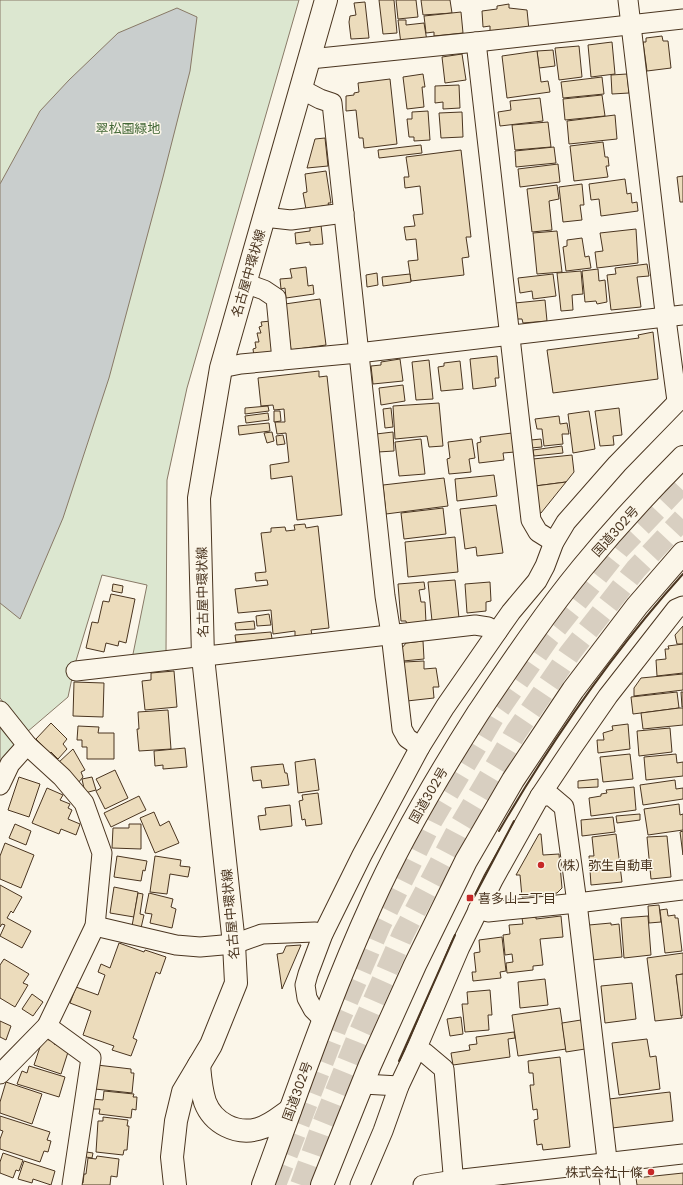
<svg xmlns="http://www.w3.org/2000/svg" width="683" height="1185" viewBox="0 0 683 1185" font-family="Poppins,'Noto Sans JP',sans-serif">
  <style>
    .green { fill: #dce7d0; stroke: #887966 }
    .water { fill: #c9cecd; stroke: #887966 }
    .building { fill: #ecdcbc; stroke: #4a3520 }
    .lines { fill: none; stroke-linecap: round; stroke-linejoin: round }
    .highway-tunnel { stroke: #d8cfc1; stroke-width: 22; stroke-dasharray: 22 11; stroke-linecap: butt }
    .street-casing { stroke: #4a3520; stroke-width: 21 }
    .primary-casing { stroke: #4a3520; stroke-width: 24 }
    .highway-casing { stroke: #4a3520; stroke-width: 24 }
    .street { stroke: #fbf6e9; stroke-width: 19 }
    .primary { stroke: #fbf6e9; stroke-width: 22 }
    .highway { stroke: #fbf6e9; stroke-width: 22 }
    .wall { stroke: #4a3520; stroke-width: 2 }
    .poi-dot { fill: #c62828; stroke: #fbf6e9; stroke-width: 1.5 }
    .labels { text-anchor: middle; stroke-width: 3; stroke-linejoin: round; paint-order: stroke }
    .park-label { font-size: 13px; fill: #436837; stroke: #fbf6e9 }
    .street-label { font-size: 13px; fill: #4a3520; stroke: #fbf6e9 }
    .poi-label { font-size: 13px; fill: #4a3520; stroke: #fbf6e9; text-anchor: start }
  </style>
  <rect width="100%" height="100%" fill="#fbf6e9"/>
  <!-- green -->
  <g class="green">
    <path d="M 0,0 L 299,0 L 187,388 L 167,480 L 166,654 L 132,659 L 147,585 L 102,575 L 75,664 L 68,697 L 27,732 L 0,698 Z"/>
    <path d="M 0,719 L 20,744 L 0,773 Z"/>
  </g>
  <!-- water -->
  <path class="water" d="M 177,8 L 197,17 L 190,71 L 163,177 L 109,378 L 63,518 L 20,619 L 0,603 L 0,184 L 40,111 L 69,80 L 118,33 Z"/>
  <!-- building -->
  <g class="building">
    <path d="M 379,0 L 394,0 L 397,33 L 383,34 Z"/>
    <path d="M 396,0 L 416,0 L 418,17 L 398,19 Z"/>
    <path d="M 421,0 L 450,0 L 452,13 L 423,15 Z"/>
    <path d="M 365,2 L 369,38 L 351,39 L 349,22 L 350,16 L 356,15 L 354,3 Z"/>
    <path d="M 509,4 L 509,8 L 527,10 L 529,30 L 499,33 L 499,30 L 490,31 L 490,26 L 483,27 L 482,11 L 497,9 L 497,6 Z"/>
    <path d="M 461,12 L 463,33 L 434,36 L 434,32 L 426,33 L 424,16 Z"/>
    <path d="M 398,20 L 406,20 L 406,25 L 424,23 L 427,41 L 401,44 Z"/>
    <path d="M 662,36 L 663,41 L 668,41 L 671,68 L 647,71 L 643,42 L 646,42 L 646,38 Z"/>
    <path d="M 612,42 L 615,74 L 591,77 L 588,45 Z"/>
    <path d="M 579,46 L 582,77 L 559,80 L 555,48 Z"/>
    <path d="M 553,50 L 555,66 L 539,68 L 537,51 Z"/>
    <path d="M 537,51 L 541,82 L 548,81 L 550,92 L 507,98 L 502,56 Z"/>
    <path d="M 462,54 L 466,80 L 445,83 L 442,57 Z"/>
    <path d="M 423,74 L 425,87 L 422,87 L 424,107 L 407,109 L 403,77 Z"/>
    <path d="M 627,74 L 629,93 L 612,94 L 611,75 Z"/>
    <path d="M 602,77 L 604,94 L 563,98 L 561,82 Z"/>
    <path d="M 390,79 L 397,144 L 364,148 L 363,138 L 359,138 L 356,110 L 346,111 L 346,96 L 354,95 L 354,93 L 359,92 L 358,83 Z"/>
    <path d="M 459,85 L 460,108 L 443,109 L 443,102 L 435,103 L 435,86 Z"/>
    <path d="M 602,95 L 605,116 L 565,120 L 563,99 Z"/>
    <path d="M 540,98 L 543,121 L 500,126 L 498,112 L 511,110 L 510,101 Z"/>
    <path d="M 428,111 L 430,140 L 414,141 L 414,137 L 409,137 L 407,119 L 412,119 L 412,112 Z"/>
    <path d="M 462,112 L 463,137 L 441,138 L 439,113 Z"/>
    <path d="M 615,115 L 617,139 L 569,144 L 567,121 Z"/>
    <path d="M 548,122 L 551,147 L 515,150 L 512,125 Z"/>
    <path d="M 325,138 L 328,166 L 307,168 L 315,139 Z"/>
    <path d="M 603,142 L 605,157 L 608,157 L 609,166 L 606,166 L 608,177 L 574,181 L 570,146 Z"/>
    <path d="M 421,145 L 422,153 L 379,158 L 378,150 Z"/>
    <path d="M 554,147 L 556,163 L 516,167 L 515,151 Z"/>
    <path d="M 461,150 L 471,237 L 466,237 L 469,257 L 462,258 L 464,275 L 411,281 L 408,261 L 418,260 L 416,239 L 406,240 L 404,227 L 415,226 L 413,215 L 423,214 L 420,186 L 405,188 L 404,177 L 409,177 L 406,157 Z"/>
    <path d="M 558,164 L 560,182 L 520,187 L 518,169 Z"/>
    <path d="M 326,171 L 331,203 L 328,203 L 329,205 L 306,209 L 303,193 L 307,192 L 305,174 Z"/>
    <path d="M 683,176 L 683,202 L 680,202 L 677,177 Z"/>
    <path d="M 625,179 L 627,194 L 631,193 L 632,203 L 637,202 L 638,211 L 601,216 L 599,199 L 591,200 L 589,184 Z"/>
    <path d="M 582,184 L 584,205 L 580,205 L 582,220 L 563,222 L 559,187 Z"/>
    <path d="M 557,185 L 559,199 L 549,201 L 552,230 L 532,232 L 527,189 Z"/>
    <path d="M 321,225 L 323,244 L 310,245 L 310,242 L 296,244 L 295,233 L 310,231 L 310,226 Z"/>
    <path d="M 636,229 L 638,263 L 597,268 L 595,252 L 603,251 L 600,233 Z"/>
    <path d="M 557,231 L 562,272 L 537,274 L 533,233 Z"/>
    <path d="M 582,238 L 585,257 L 589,256 L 591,268 L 566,271 L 563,247 L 567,246 L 567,240 Z"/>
    <path d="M 647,264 L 649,276 L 637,277 L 641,307 L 611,310 L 607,275 L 616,274 L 615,268 Z"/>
    <path d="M 306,267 L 308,286 L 313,285 L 314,294 L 286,298 L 285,288 L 281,289 L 280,279 L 292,278 L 290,269 Z"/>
    <path d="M 598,269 L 599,281 L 605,280 L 607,302 L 597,304 L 596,301 L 585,302 L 582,271 Z"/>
    <path d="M 581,271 L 583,294 L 572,295 L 573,310 L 561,311 L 557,273 Z"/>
    <path d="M 377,273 L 378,285 L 367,287 L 366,275 Z"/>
    <path d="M 410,274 L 411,282 L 383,286 L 382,277 Z"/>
    <path d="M 553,274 L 556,296 L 533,299 L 532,291 L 520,293 L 518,278 Z"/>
    <path d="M 320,299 L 326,345 L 291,350 L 285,304 Z"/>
    <path d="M 545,300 L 547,321 L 523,323 L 522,319 L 517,319 L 515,303 Z"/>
    <path d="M 271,321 L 274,347 L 270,353 L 254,356 L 253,349 L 256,348 L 255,342 L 259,342 L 257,333 L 261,333 L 259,327 L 262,326 L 261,322 Z"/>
    <path d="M 653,332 L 658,379 L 553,393 L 547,350 L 639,338 L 638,335 Z"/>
    <path d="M 497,356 L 499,378 L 495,378 L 496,386 L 473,389 L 470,359 Z"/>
    <path d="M 400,359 L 403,381 L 373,384 L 371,366 L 381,365 L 381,362 Z"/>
    <path d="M 429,360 L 433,399 L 416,400 L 412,362 Z"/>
    <path d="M 460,361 L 463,389 L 441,391 L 438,367 L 444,366 L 444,363 Z"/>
    <path d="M 319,371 L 319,377 L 327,376 L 342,515 L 297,520 L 292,476 L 271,479 L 270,465 L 289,462 L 286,433 L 277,434 L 275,422 L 285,422 L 284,409 L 274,410 L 273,405 L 261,406 L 258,378 Z"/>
    <path d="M 403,385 L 405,401 L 381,405 L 379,388 Z"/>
    <path d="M 439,403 L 443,446 L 429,447 L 427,436 L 395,439 L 393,406 Z"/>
    <path d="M 268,406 L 269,411 L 245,414 L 245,408 Z"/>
    <path d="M 391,408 L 393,427 L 385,428 L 383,409 Z"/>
    <path d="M 619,408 L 622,435 L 613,436 L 614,445 L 600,446 L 595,411 Z"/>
    <path d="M 274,411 L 280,411 L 281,421 L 274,422 Z"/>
    <path d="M 589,411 L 595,449 L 573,453 L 568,414 Z"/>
    <path d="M 268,413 L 269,420 L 246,423 L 245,416 Z"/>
    <path d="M 559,416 L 560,424 L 567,423 L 569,434 L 562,434 L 563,444 L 544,446 L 542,429 L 537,429 L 535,419 Z"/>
    <path d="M 269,423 L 270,431 L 239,435 L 238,426 Z"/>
    <path d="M 272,432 L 274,441 L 267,443 L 264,433 Z"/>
    <path d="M 393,432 L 394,451 L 378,452 L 376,434 Z"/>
    <path d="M 512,433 L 515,452 L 503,453 L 504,460 L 479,463 L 477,443 L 481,442 L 480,437 Z"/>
    <path d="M 283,435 L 285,444 L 277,445 L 276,436 Z"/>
    <path d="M 421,439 L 425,474 L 399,476 L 395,442 Z"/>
    <path d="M 472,439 L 475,458 L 469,459 L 471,472 L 449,474 L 447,459 L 450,458 L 448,442 Z"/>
    <path d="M 541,439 L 542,447 L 531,448 L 531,440 Z"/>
    <path d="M 562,446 L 563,453 L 534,456 L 533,450 Z"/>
    <path d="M 572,455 L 574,472 L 566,482 L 535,486 L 533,459 Z"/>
    <path d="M 494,475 L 497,496 L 457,501 L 455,479 Z"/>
    <path d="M 444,478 L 448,506 L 386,514 L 383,485 Z"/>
    <path d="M 566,482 L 541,513 L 538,513 L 535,486 Z"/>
    <path d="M 496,505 L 503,553 L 477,556 L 476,547 L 465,549 L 460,509 Z"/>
    <path d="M 443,508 L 446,534 L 404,539 L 401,513 Z"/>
    <path d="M 305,524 L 306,528 L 318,526 L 329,628 L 311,630 L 312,635 L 295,637 L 295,631 L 273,634 L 271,610 L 238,613 L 235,589 L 268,585 L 267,580 L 256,581 L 255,573 L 266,572 L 261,533 L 271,532 L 271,528 L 285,527 L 286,531 L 295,530 L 294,525 Z"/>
    <path d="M 455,537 L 458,572 L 408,577 L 405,542 Z"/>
    <path d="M 455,580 L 459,618 L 432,621 L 428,582 Z"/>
    <path d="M 424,582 L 425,589 L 419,590 L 421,602 L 425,602 L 426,623 L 407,625 L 406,621 L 401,621 L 398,584 Z"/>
    <path d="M 490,582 L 491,601 L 486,602 L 486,611 L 467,613 L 465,584 Z"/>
    <path d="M 113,584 L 123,586 L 122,593 L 112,591 Z"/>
    <path d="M 111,594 L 135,599 L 126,643 L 119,641 L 118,646 L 106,643 L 104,652 L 86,648 L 92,622 L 98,623 L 103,601 L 109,602 Z"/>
    <path d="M 269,614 L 271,625 L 257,626 L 256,616 Z"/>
    <path d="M 254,621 L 255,629 L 236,630 L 235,623 Z"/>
    <path d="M 683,626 L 683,644 L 677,644 L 675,635 Z"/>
    <path d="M 271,632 L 272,639 L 236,642 L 235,635 Z"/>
    <path d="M 423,641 L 424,659 L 403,661 L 402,648 L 406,643 Z"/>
    <path d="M 683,644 L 683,673 L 657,676 L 656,660 L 666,659 L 665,649 L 669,649 L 668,646 Z"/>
    <path d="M 424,661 L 424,669 L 436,668 L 439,687 L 433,687 L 434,698 L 407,701 L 404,662 Z"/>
    <path d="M 174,671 L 177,707 L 145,710 L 142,681 L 151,680 L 151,673 Z"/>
    <path d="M 683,674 L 683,690 L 634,696 L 634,688 L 641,678 Z"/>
    <path d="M 74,682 L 104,683 L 103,717 L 73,716 Z"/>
    <path d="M 677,692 L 679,708 L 633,714 L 631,697 Z"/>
    <path d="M 681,692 L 683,692 L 683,707 L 682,707 Z"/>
    <path d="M 679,708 L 683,708 L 683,725 L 643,729 L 641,713 Z"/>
    <path d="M 168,710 L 171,749 L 139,751 L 137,729 L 139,729 L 138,712 Z"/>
    <path d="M 51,723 L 67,739 L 63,744 L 67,749 L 58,759 L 51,752 L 50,753 L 36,739 Z"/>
    <path d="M 628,724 L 630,749 L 598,753 L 597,740 L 604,740 L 603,733 L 613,730 L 612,726 Z"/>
    <path d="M 78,726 L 99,727 L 98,733 L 114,733 L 114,759 L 87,759 L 87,747 L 82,747 L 82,740 L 77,740 Z"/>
    <path d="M 670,728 L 672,752 L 639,756 L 637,731 Z"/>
    <path d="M 185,748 L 187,767 L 163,769 L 163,765 L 155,766 L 154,751 Z"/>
    <path d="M 73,749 L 85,770 L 81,772 L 83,777 L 78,783 L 58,763 Z"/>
    <path d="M 630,754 L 633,779 L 603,782 L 600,757 Z"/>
    <path d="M 676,754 L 677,763 L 683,762 L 683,776 L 646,780 L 644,757 Z"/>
    <path d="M 315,759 L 319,790 L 298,793 L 295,762 Z"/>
    <path d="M 283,764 L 285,773 L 287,773 L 289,785 L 262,788 L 261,780 L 253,781 L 251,767 Z"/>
    <path d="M 115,770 L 128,798 L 105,809 L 96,791 L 101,788 L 96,779 Z"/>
    <path d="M 19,777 L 40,784 L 29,817 L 8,810 Z"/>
    <path d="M 92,777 L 96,790 L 85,793 L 82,779 Z"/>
    <path d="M 598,779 L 598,787 L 578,788 L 578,781 Z"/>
    <path d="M 675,780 L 676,789 L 683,788 L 683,799 L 643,805 L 640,785 Z"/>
    <path d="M 634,787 L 636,810 L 591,816 L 589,798 L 601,796 L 601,794 L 607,793 L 606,790 Z"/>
    <path d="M 47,788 L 63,795 L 60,800 L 70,804 L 68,808 L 72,810 L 68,819 L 80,824 L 76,835 L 61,829 L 59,834 L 32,823 Z"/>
    <path d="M 318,793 L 322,824 L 306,826 L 305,819 L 302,820 L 299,801 L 303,800 L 302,795 Z"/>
    <path d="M 139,796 L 146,810 L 111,827 L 104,813 Z"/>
    <path d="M 679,804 L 680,815 L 683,814 L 683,830 L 648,835 L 644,809 Z"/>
    <path d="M 290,805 L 292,826 L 260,830 L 258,816 L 266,815 L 265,808 Z"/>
    <path d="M 154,812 L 160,826 L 169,821 L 179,843 L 155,853 L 140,818 Z"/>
    <path d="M 640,814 L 640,820 L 617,823 L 616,816 Z"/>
    <path d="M 613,817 L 615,832 L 582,836 L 581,820 Z"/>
    <path d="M 15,824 L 31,831 L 26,845 L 9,838 Z"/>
    <path d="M 129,824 L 141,824 L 141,849 L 112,848 L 113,828 L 129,828 Z"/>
    <path d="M 683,831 L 683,855 L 680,832 Z"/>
    <path d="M 539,834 L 541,834 L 543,855 L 559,854 L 562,888 L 557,893 L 522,897 L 520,875 L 516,875 Z"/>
    <path d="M 616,834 L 622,882 L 591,885 L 589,856 L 594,856 L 592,837 Z"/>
    <path d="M 667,836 L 671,877 L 651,879 L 647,837 Z"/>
    <path d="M 5,843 L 34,855 L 21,888 L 0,879 L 0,856 Z"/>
    <path d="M 117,856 L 147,861 L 145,871 L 143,870 L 141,881 L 114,877 Z"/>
    <path d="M 155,856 L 181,860 L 180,866 L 190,867 L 188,877 L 170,874 L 167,894 L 150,892 Z"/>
    <path d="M 0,885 L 22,897 L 13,913 L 11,911 L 7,918 L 31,931 L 22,948 L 0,936 L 5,925 L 2,924 L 0,927 Z"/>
    <path d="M 114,887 L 138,892 L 134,917 L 110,913 Z"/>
    <path d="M 138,893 L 143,894 L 140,914 L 144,915 L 141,928 L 132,926 Z"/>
    <path d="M 149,893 L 173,899 L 171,907 L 176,909 L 172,928 L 150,923 L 152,914 L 145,913 Z"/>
    <path d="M 659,905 L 661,922 L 649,923 L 648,906 Z"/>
    <path d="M 667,909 L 668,916 L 675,915 L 675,918 L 678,918 L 682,951 L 665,953 L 660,910 Z"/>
    <path d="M 561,916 L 563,937 L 540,939 L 543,965 L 533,966 L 533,970 L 507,973 L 506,963 L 513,962 L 512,954 L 505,955 L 503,935 L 510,934 L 509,925 L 523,924 L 522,918 L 536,917 L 536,919 Z"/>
    <path d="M 648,916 L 651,955 L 624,958 L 621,918 Z"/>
    <path d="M 611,923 L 611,925 L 619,924 L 622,957 L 592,960 L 589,925 Z"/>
    <path d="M 502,937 L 506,971 L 500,972 L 501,978 L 473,981 L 472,972 L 476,972 L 474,953 L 480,952 L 479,940 Z"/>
    <path d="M 119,943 L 144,952 L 145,950 L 166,957 L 160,974 L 156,972 L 133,1038 L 137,1040 L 131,1056 L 112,1050 L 114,1046 L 83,1035 L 91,1011 L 70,1003 L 76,987 L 98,995 L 105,975 L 98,972 L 101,964 L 110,968 Z"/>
    <path d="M 301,945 L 282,989 L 277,954 L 283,953 L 286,946 Z"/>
    <path d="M 683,953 L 683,974 L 676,975 L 682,1018 L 655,1021 L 647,958 Z"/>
    <path d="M 4,959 L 29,974 L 23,983 L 28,985 L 15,1007 L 0,998 L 0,965 Z"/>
    <path d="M 683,974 L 683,1015 L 681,1016 L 676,975 Z"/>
    <path d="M 545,979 L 548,1005 L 520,1008 L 518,982 Z"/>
    <path d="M 632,983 L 636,1019 L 605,1023 L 601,986 Z"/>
    <path d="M 490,990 L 492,1015 L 488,1015 L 489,1030 L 465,1032 L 462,1004 L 468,1004 L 467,992 Z"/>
    <path d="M 32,994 L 43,1002 L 33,1016 L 22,1009 Z"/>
    <path d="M 560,1008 L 566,1049 L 518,1056 L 512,1015 Z"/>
    <path d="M 461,1017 L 463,1034 L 450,1036 L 447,1019 Z"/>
    <path d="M 581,1020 L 585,1049 L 566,1052 L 562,1023 Z"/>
    <path d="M 0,1021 L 11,1026 L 6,1040 L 0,1037 Z"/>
    <path d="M 514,1032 L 515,1038 L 508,1039 L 510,1057 L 453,1065 L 451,1053 L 470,1050 L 469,1045 L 477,1044 L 476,1037 Z"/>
    <path d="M 43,1038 L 55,1042 L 54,1044 L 69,1049 L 61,1074 L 34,1065 Z"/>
    <path d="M 647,1039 L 650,1057 L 656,1056 L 660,1089 L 619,1095 L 612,1043 Z"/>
    <path d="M 560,1057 L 570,1147 L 543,1150 L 542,1144 L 537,1145 L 534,1120 L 538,1119 L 537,1109 L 533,1110 L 530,1085 L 534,1085 L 533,1073 L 529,1073 L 528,1061 Z"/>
    <path d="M 97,1065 L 131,1069 L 131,1073 L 134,1073 L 132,1093 L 95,1089 Z"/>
    <path d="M 29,1066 L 65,1077 L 59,1097 L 17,1084 L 22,1071 L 27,1073 Z"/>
    <path d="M 6,1082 L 42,1094 L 32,1124 L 0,1113 L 0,1102 Z"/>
    <path d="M 104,1091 L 134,1094 L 133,1097 L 137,1097 L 136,1110 L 132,1109 L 131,1118 L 99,1114 L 100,1109 L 91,1109 L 92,1099 L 103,1100 Z"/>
    <path d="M 670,1092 L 673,1121 L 612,1128 L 609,1099 Z"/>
    <path d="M 0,1116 L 50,1132 L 47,1140 L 51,1141 L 48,1152 L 44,1151 L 40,1162 L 0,1149 L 0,1139 L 3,1131 L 0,1130 Z"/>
    <path d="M 103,1117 L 128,1120 L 127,1126 L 129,1126 L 127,1150 L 124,1150 L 123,1155 L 96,1152 L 98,1121 L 103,1121 Z"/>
    <path d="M 80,1151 L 93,1153 L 92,1158 L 80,1156 Z"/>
    <path d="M 3,1153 L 23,1160 L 19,1171 L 16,1170 L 13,1178 L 0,1173 L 0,1162 Z"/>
    <path d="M 97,1156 L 119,1159 L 117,1177 L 111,1176 L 110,1185 L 75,1185 L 75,1182 L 83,1183 L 84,1174 L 86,1174 L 88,1158 L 96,1159 Z"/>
    <path d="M 24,1161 L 55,1171 L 51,1185 L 33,1179 L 32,1183 L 18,1179 Z"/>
    <path d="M 683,1173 L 683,1185 L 637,1185 L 636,1178 Z"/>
  </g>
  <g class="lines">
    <!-- highway-tunnel -->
    <g class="highway-tunnel">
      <path d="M 275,1185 L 337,1025 L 381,923 L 432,820 L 494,716 L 549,637 L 619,549 L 683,482"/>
      <path d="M 301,1185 L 321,1129 L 359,1034 L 403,934 L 456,833 L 516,732 L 570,653 L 636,569 L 683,519"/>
    </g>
    <!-- street casing -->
    <g class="street-casing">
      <g id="street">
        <path d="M 628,0 L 664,304 L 677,401"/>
        <path d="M 476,42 L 531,520 L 538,532 L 554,542"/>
        <path d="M 310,59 L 476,42 L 683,19"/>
        <path d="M 301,89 L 320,99 L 332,103 L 385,596 L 391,634 L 402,729 L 407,738 L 420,747"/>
        <path d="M 264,217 L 291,220 L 344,213"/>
        <path d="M 245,283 L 264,290 L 276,298 L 282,360"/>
        <path d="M 221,368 L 241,364 L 358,353 L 683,315"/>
        <path d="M 76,671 L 475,625 L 488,627 L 497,632"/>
        <path d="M 0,711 L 27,745 L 62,777 L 84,803 L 102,853 L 95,926 L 47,1026 L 0,1074"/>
        <path d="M 0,785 L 10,764 L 27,745"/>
        <path d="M 540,796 L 551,796 L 564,807 L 577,903 L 610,1185"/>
        <path d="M 478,909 L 488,912 L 577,903 L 683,890"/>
        <path d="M 95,926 L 176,945 L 200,947 L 234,944 L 262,934 L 315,932 L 323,934"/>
        <path d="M 323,1019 L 313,1009 L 307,998 L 305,985 L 308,974 L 323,934 L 362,855 L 420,747 L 445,707 L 497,632 L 511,612 L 537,581 L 545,566 L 554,542 L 566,522 L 617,464 L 683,396"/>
        <path d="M 47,1026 L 91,1058 L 72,1185"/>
        <path d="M 416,1050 L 425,1053 L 444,1069 L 454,1185"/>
        <path d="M 363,1084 L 399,1086"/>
        <path d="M 360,1185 L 383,1131 L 399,1086 L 416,1050 L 460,947 L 493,880 L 540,796 L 572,748 L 608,696 L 676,609 L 683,606"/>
        <path d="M 423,1185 L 454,1180 L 683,1154"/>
      </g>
    </g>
    <!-- primary casing -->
    <g class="primary-casing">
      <path id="primary" d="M 175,1185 L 172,1157 L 176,1121 L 183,1092 L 211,1045 L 236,983 L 234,944 L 203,657 L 199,498 L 221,368 L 326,0"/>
    </g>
    <!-- highway casing -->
    <g class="highway-casing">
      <g id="highway">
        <path d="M 199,1065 C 200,1077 201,1090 205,1102 C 213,1123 236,1135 258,1129 C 270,1126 280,1117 290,1110"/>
        <path d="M 263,1185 C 298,1090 330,995 372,903 C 402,836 439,774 478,713 C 511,664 545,613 582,568 C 614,529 648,492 683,457"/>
        <path d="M 322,1185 L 370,1065 L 415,965 L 466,861 L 513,780 L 573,690 L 637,606 L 683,553"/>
      </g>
    </g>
    <!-- street -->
    <use href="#street" class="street"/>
    <!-- primary -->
    <use href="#primary" class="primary"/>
    <!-- highway -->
    <use href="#highway" class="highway"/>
    <!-- wall -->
    <g class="wall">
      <path d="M 499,831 C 552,740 613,652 683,574"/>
      <path d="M 474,897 L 514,821"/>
      <path d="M 399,1061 L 455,935"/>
    </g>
  </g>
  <!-- markers -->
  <g class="poi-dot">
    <circle cx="541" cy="865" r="4"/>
    <rect x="466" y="894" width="8" height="8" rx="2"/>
    <circle cx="651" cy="1172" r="4"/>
  </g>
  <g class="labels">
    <!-- park labels -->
    <g class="park-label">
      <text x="128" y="133">翠松園緑地</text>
    </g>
    <!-- street labels -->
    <g class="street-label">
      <text transform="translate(248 273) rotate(-74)" y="5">名古屋中環状線</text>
      <text transform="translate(615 531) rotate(-48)" y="5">国道302号</text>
      <text transform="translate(202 592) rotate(-91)" y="5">名古屋中環状線</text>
      <text transform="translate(428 795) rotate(-60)" y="5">国道302号</text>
      <text transform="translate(230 914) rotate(-95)" y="5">名古屋中環状線</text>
      <text transform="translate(297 1091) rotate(-70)" y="5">国道302号</text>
    </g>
    <!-- poi labels -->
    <g class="poi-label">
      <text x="549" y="870">（株）弥生自動車</text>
      <text x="478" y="903">喜多山二丁目</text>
      <text x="643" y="1177" text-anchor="end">株式会社十條</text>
    </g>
  </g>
</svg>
